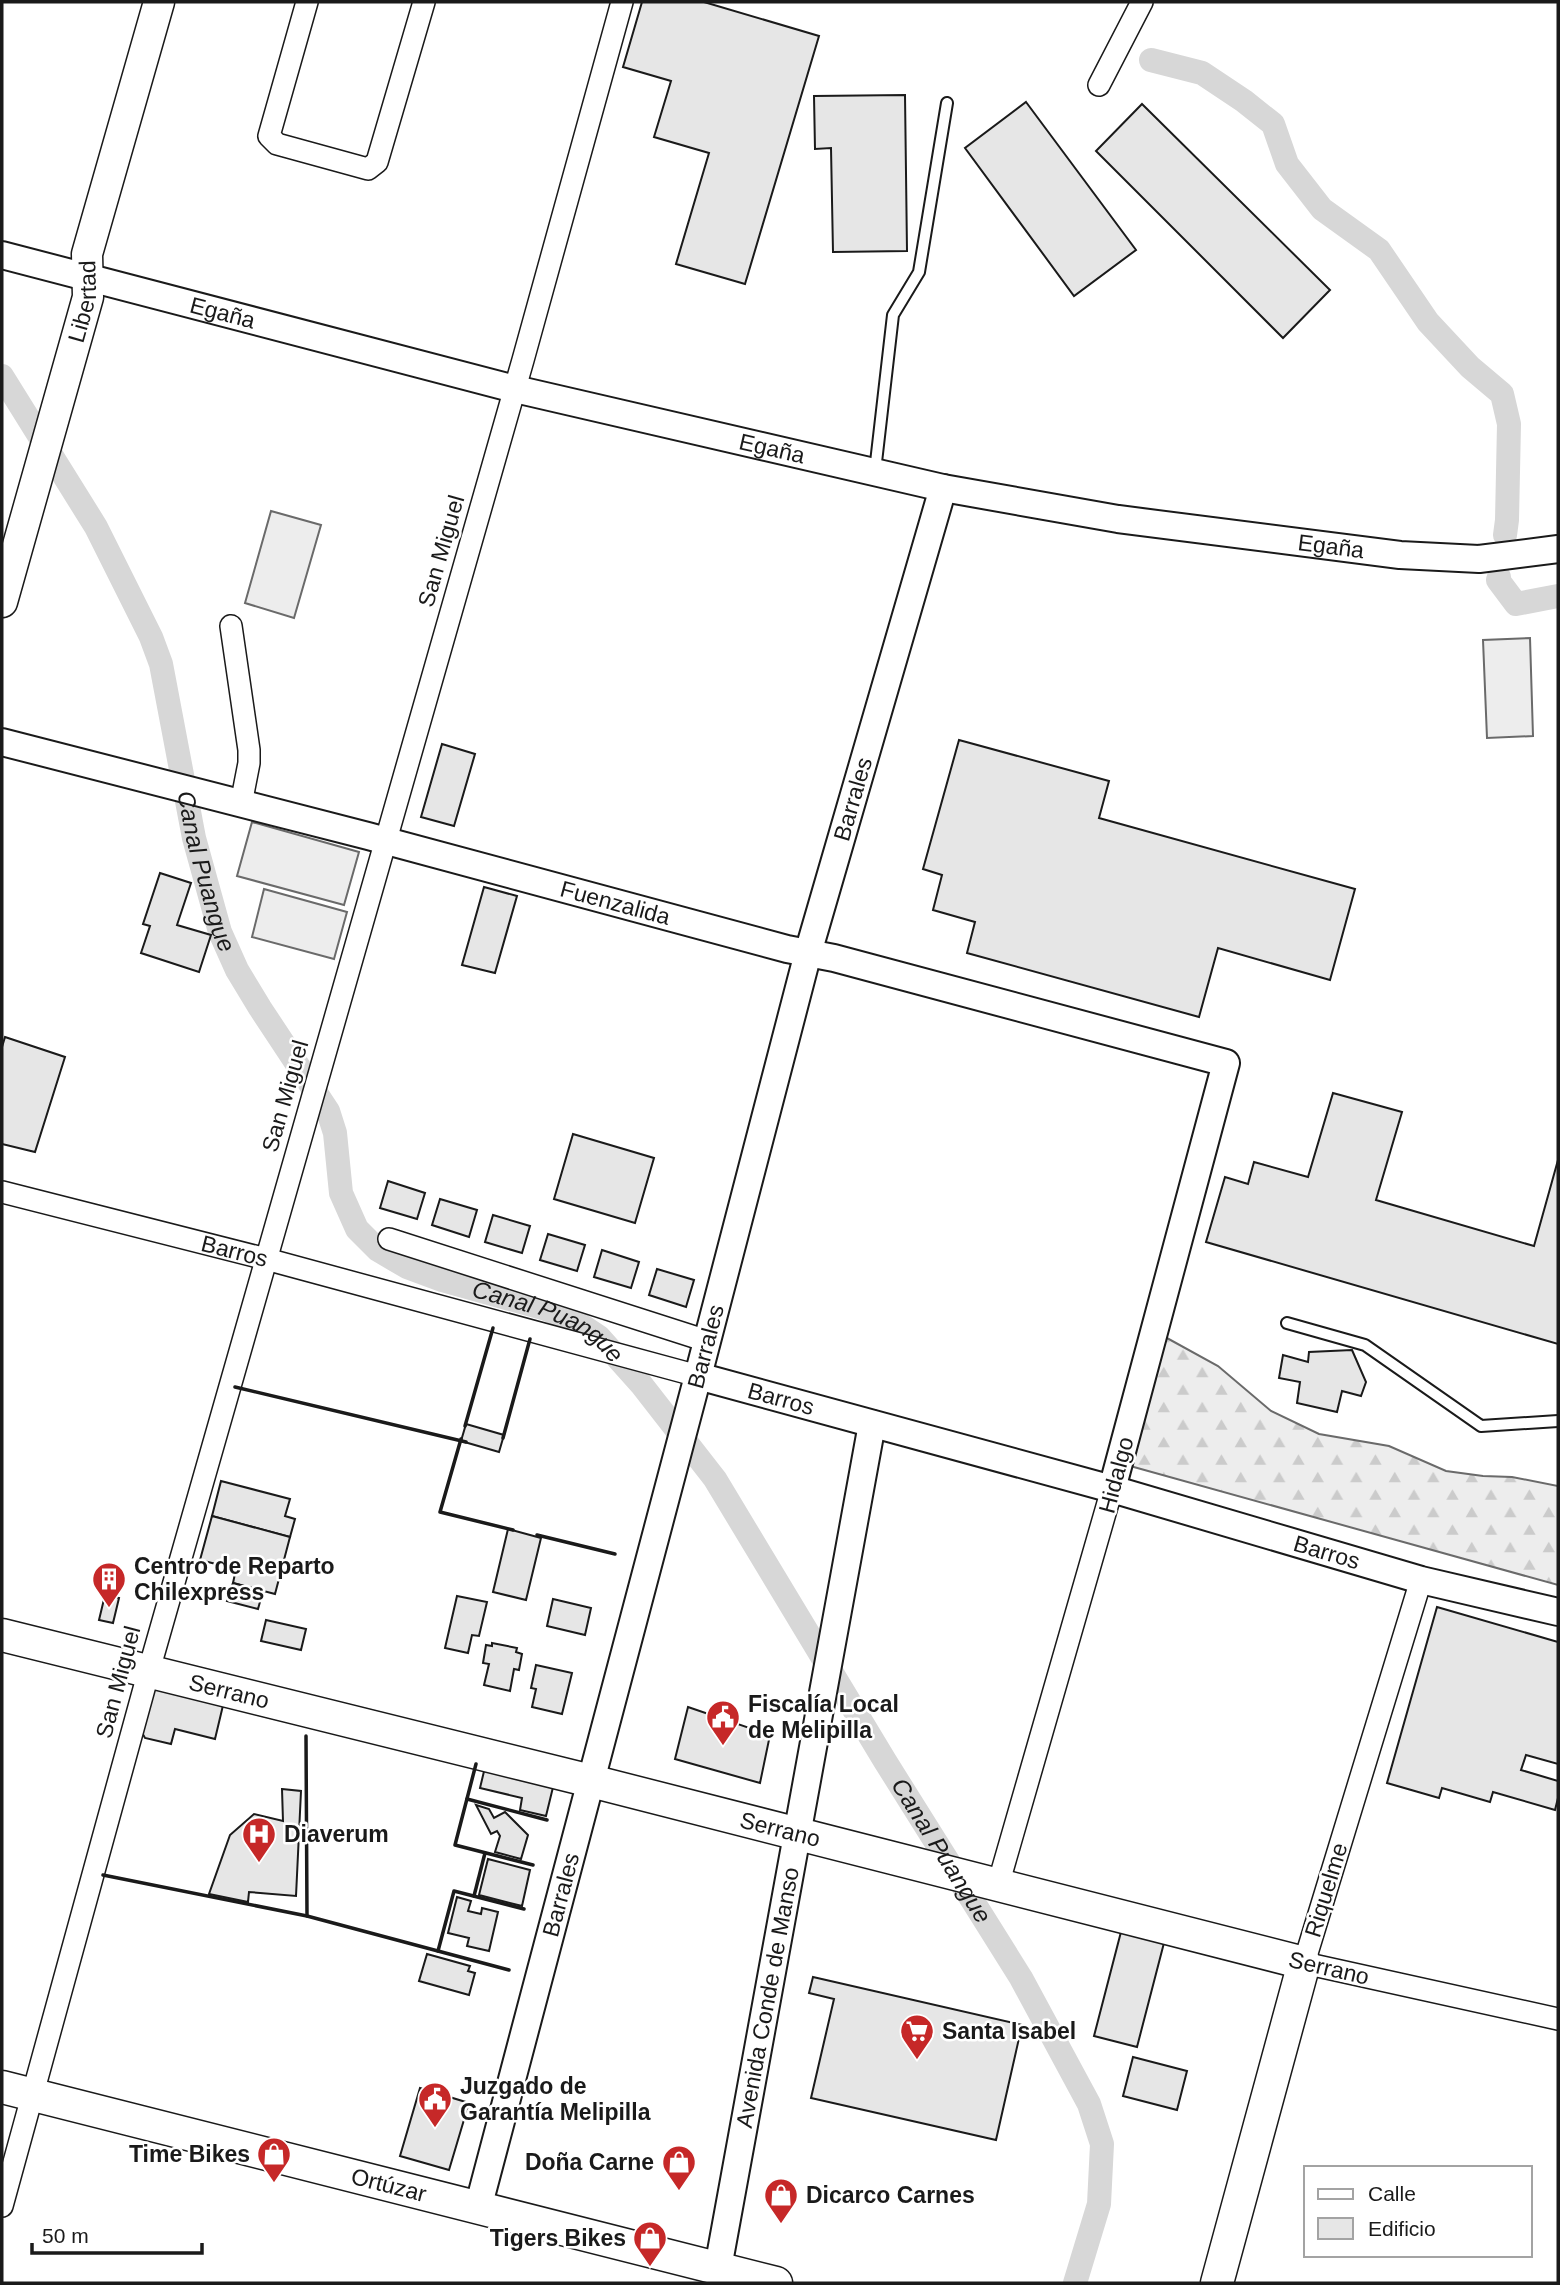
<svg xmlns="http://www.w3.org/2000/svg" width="1560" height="2285" viewBox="0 0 1560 2285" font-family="Arial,sans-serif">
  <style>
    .grass { fill: #ededed; stroke: #6a6a6a; stroke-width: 2 }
    .forest { fill: url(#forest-firs); stroke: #6a6a6a; stroke-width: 2 }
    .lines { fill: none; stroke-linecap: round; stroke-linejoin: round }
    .canal { stroke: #d7d7d7; stroke-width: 24 }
    .building { fill: #e6e6e6; stroke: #1a1a1a; stroke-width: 2 }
    .service-casing { stroke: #1a1a1a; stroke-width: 14 }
    .minor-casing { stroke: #1a1a1a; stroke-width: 24 }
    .tertiary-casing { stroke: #1a1a1a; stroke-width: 30 }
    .secondary-casing { stroke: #1a1a1a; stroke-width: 33 }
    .primary-casing { stroke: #1a1a1a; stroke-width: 35 }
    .service { stroke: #fff; stroke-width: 10 }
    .minor { stroke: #fff; stroke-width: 21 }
    .tertiary { stroke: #fff; stroke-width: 26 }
    .secondary { stroke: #fff; stroke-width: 30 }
    .primary { stroke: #fff; stroke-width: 32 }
    .wall { stroke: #1a1a1a; stroke-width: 3.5 }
    .labels { text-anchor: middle; stroke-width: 5; stroke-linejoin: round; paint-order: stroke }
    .street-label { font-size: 23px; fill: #1a1a1a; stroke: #fff }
    .poi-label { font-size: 23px; font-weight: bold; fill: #1a1a1a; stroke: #fff; text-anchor: start }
    .water-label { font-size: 24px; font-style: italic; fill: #1a1a1a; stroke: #fff }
  </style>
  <defs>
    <pattern id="forest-firs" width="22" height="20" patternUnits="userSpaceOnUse" patternTransform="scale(1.75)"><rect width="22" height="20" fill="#ededed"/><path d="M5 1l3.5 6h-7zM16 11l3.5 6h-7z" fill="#cbcbcb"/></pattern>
  </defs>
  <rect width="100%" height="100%" fill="#fff"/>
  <!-- grass -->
  <g class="grass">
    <path d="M 271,511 L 321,525 L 294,618 L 245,603 Z"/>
    <path d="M 1530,638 L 1533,736 L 1487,738 L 1483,640 Z"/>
    <path d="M 252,822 L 359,852 L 344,905 L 237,876 Z"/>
    <path d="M 264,889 L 347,912 L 334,959 L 252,937 Z"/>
  </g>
  <!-- forest -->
  <path class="forest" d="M 1156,1332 L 1218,1366 L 1271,1411 L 1319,1434 L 1389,1446 L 1446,1471 L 1483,1476 L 1512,1477 L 1558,1486 L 1558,1585 L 1123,1464 Z"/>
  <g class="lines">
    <!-- canal -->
    <g class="canal">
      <path d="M 1151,60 L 1202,73 L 1244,101 L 1273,124 L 1287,164 L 1322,209 L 1379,250 L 1428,322 L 1470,367 L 1502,394 L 1509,424 L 1507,520 L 1505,535"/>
      <path id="s1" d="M 2,376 L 96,527 L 151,637 L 161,664 L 194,838 L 220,932 L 237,970 L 260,1008 L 328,1111 L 335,1133 L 341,1193 L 357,1229 L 378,1250 L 407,1267 L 442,1280 L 546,1309 L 578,1323 L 599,1337 L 641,1384 L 715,1479 L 885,1761 L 1021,1978 L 1089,2104 L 1102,2144 L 1099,2204 L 1075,2283"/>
      <path d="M 1499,577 L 1498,580 L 1516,604 L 1558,596"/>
    </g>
  </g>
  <!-- building -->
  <g class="building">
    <path d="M 642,2 L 704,2 L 819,36 L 745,284 L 676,264 L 709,153 L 654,137 L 671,81 L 623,67 Z"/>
    <path d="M 905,95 L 907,251 L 833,252 L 831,148 L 815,149 L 814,96 Z"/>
    <path d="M 1026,102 L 1136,250 L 1074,296 L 965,148 Z"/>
    <path d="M 1142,104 L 1330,290 L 1283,338 L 1096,151 Z"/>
    <path d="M 959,740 L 1109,781 L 1099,818 L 1355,889 L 1330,980 L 1218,948 L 1199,1017 L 967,953 L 975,922 L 933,910 L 942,875 L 923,869 Z"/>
    <path d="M 442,744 L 475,754 L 454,826 L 421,817 Z"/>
    <path d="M 160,873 L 191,883 L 177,925 L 211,935 L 199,972 L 141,953 L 150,926 L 143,924 Z"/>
    <path d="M 484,887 L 517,896 L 495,973 L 462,965 Z"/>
    <path d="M 5,1037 L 65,1057 L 35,1152 L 2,1144 L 2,1047 Z"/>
    <path d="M 1333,1093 L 1402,1112 L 1376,1200 L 1534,1246 L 1558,1160 L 1558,1344 L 1206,1242 L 1225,1177 L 1248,1184 L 1254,1162 L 1308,1177 Z"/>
    <path d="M 573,1134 L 654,1158 L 635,1223 L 554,1199 Z"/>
    <path d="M 388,1181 L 425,1193 L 417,1219 L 380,1208 Z"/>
    <path d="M 440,1199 L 477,1210 L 469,1237 L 432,1225 Z"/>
    <path d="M 493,1215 L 530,1226 L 522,1253 L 485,1242 Z"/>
    <path d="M 548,1234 L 585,1245 L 577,1271 L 540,1260 Z"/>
    <path d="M 602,1250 L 639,1262 L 631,1288 L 594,1277 Z"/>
    <path d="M 657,1269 L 694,1280 L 686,1307 L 649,1295 Z"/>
    <path d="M 1352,1350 L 1366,1382 L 1361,1396 L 1342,1391 L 1337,1412 L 1297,1403 L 1300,1382 L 1279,1378 L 1283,1355 L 1308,1362 L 1309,1352 Z"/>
    <path d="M 466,1424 L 504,1435 L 499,1452 L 461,1441 Z"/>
    <path d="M 221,1481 L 290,1499 L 285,1516 L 295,1519 L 290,1537 L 212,1516 Z"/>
    <path d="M 212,1516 L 290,1537 L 275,1594 L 233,1583 L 236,1569 L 200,1560 Z"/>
    <path d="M 508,1529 L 541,1538 L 526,1600 L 493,1592 Z"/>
    <path d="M 233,1583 L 263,1591 L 258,1609 L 227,1601 Z"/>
    <path d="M 105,1595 L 119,1598 L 113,1623 L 99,1620 Z"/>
    <path d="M 457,1596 L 487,1602 L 479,1636 L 472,1635 L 468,1653 L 445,1648 Z"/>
    <path d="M 553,1599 L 591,1608 L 585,1635 L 547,1626 Z"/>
    <path d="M 1437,1607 L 1558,1642 L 1558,1764 L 1526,1755 L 1521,1770 L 1558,1781 L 1558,1798 L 1555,1810 L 1493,1792 L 1490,1802 L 1442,1788 L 1439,1798 L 1387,1783 Z"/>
    <path d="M 266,1620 L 306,1629 L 301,1650 L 261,1641 Z"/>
    <path d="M 492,1643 L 517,1648 L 516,1652 L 522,1654 L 519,1670 L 514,1669 L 510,1691 L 484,1685 L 489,1664 L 483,1663 L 486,1645 L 492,1646 Z"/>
    <path d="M 536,1665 L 572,1673 L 562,1714 L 532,1707 L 536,1689 L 531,1688 Z"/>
    <path d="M 157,1680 L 225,1697 L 215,1739 L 175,1729 L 171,1744 L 145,1738 L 140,1729 Z"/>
    <path d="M 688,1707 L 770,1735 L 760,1783 L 675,1759 Z"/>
    <path d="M 486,1763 L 555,1779 L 546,1816 L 520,1810 L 522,1798 L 480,1788 Z"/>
    <path d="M 282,1789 L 301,1791 L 296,1896 L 249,1892 L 248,1902 L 209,1894 L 230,1835 L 254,1814 L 283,1821 Z"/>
    <path d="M 476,1805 L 489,1809 L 494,1818 L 505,1812 L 528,1835 L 521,1859 L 495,1852 L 500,1836 L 497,1831 L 491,1834 Z"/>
    <path d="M 488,1859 L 530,1870 L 522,1906 L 479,1895 Z"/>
    <path d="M 457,1897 L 471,1901 L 468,1911 L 481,1914 L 482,1908 L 498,1912 L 489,1951 L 467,1946 L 469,1938 L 448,1933 Z"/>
    <path d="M 1122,1928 L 1165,1939 L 1137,2047 L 1094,2036 Z"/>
    <path d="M 427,1954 L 470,1966 L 468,1971 L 475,1973 L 469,1995 L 419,1981 Z"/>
    <path d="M 813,1977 L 1022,2025 L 996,2140 L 811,2098 L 834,1999 L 809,1993 Z"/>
    <path d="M 1133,2057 L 1187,2071 L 1177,2110 L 1123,2096 Z"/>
    <path d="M 420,2088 L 469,2103 L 449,2170 L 400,2156 Z"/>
  </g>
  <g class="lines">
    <!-- service casing -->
    <g class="service-casing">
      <g id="service">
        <path d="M 875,471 L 893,315 L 919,272 L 947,103"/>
        <path d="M 1287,1323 L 1365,1345 L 1481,1426 L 1558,1421"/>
      </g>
    </g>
    <!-- minor casing -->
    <g class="minor-casing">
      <g id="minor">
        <path d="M 307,2 L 269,136 L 277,144 L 368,169 L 377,162 L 424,2"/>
        <path d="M 1099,85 L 1142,2"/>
        <path d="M 231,626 L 249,750 L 249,763 L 241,804"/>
        <path id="s2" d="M 2,1192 L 266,1259 L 698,1376"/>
        <path d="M 389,1239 L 707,1341"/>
        <path d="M 1421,1580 L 1304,1963 L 1558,2019"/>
        <path d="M 998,1885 L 1112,1489"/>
        <path d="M 2,2206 L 153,1656 L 523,360 L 622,2"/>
      </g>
    </g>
    <!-- tertiary casing -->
    <g class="tertiary-casing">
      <g id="tertiary">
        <path id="s3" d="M 2,255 L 515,389 L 943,488 L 1118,519 L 1400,555 L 1479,559 L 1558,549"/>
        <path id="s4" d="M 2,742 L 368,836 L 787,949 L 834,958 L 1226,1063 L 1112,1489"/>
        <path id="s5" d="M 698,1376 L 1112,1489 L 1421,1580 L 1558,1612"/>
        <path id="s6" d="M 478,2208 L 698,1376 L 808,953 L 943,488"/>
        <path id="s7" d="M 718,2268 L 872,1424"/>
      </g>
    </g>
    <!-- secondary casing -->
    <g class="secondary-casing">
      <g id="secondary">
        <path id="s8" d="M 2,602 L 88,297 L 87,254 L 159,2"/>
      </g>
    </g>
    <!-- primary casing -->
    <g class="primary-casing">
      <g id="primary">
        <path id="s9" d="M 2,1635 L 591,1781 L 1304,1963 L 1217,2283"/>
        <path id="s10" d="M 2,2087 L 776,2283"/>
      </g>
    </g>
    <!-- service -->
    <use href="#service" class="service"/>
    <!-- minor -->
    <use href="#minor" class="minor"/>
    <!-- tertiary -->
    <use href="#tertiary" class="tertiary"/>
    <!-- secondary -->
    <use href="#secondary" class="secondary"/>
    <!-- primary -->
    <use href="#primary" class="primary"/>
    <!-- wall -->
    <g class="wall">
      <path d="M 235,1387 L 466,1442"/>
      <path d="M 465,1426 L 493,1328"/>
      <path d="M 503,1438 L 530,1339"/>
      <path d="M 461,1439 L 440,1512 L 513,1530"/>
      <path d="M 537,1535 L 615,1554"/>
      <path d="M 306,1736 L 307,1916"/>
      <path d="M 476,1764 L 455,1845 L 533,1865"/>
      <path d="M 467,1799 L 547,1820"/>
      <path d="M 103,1875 L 307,1916 L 509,1970"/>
      <path d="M 474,1896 L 485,1853"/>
      <path d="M 438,1951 L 454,1891 L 524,1909"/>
    </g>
  </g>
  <!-- icons -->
  <defs>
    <g id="building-pin" transform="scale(1.75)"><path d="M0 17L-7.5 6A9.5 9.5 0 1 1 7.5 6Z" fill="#c62828" stroke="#fff"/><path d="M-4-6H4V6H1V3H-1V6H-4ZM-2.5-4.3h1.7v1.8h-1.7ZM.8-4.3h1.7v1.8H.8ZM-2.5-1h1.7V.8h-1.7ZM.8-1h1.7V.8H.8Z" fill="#fff"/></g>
    <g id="civic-pin" transform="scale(1.75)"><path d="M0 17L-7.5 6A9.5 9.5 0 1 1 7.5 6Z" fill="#c62828" stroke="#fff"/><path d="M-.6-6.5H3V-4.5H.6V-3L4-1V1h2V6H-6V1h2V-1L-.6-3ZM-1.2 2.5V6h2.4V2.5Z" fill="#fff"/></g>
    <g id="hospital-pin" transform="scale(1.75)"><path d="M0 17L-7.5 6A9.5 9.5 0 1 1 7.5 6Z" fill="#c62828" stroke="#fff"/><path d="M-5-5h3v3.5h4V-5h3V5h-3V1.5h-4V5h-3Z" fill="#fff"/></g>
    <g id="supermarket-pin" transform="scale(1.75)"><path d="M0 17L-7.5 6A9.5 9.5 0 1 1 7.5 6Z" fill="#c62828" stroke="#fff"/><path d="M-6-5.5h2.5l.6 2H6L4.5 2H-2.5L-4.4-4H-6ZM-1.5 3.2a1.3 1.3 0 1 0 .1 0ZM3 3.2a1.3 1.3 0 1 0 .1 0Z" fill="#fff"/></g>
    <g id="shop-pin" transform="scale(1.75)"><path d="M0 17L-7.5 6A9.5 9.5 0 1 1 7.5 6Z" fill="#c62828" stroke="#fff"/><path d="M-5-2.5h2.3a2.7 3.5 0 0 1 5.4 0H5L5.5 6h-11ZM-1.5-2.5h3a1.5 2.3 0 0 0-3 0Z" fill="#fff"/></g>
  </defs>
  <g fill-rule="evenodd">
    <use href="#building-pin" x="109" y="1579"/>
    <use href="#civic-pin" x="723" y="1717"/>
    <use href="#hospital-pin" x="259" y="1834"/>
    <use href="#supermarket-pin" x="917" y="2031"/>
    <use href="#civic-pin" x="435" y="2099"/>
    <use href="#shop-pin" x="274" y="2154"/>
    <use href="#shop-pin" x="679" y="2162"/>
    <use href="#shop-pin" x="781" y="2195"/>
    <use href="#shop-pin" x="650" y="2238"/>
  </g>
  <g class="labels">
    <!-- street labels -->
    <g class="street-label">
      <text dy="8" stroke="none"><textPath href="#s8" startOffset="312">Libertad</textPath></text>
      <text dy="8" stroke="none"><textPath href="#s3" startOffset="228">Egaña</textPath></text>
      <text dy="8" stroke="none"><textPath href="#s3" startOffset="794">Egaña</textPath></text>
      <text dy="8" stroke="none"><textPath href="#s3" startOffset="1362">Egaña</textPath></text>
      <text transform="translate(441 551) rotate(-74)" y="8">San Miguel</text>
      <text dy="8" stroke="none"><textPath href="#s6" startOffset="1458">Barrales</textPath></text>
      <text dy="8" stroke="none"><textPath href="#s4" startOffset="634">Fuenzalida</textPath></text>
      <text transform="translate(285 1096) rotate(-74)" y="8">San Miguel</text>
      <text dy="8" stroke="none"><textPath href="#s2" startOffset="240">Barros</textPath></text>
      <text dy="8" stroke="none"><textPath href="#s6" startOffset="891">Barrales</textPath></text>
      <text dy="8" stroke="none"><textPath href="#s5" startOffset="86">Barros</textPath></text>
      <text transform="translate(1116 1475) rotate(-75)" y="8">Hidalgo</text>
      <text dy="8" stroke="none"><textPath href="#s5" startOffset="653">Barros</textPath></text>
      <text transform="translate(118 1682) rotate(-75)" y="8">San Miguel</text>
      <text dy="8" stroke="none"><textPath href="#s9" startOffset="234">Serrano</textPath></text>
      <text dy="8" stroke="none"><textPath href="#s9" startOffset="802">Serrano</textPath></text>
      <text transform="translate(1326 1890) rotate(-73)" y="8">Riquelme</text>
      <text dy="8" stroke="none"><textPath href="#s6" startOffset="324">Barrales</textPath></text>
      <text transform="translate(1329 1968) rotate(13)" y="8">Serrano</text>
      <text dy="8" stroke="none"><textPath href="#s7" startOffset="275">Avenida Conde de Manso</textPath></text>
      <text dy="8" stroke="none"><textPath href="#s10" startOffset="399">Ortúzar</textPath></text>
    </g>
    <!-- poi labels -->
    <g class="poi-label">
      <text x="134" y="1574">Centro de Reparto<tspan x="134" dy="26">Chilexpress</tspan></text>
      <text x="748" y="1712">Fiscalía Local<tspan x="748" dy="26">de Melipilla</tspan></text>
      <text x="284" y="1842">Diaverum</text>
      <text x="942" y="2039">Santa Isabel</text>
      <text x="460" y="2094">Juzgado de<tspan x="460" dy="26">Garantía Melipilla</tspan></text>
      <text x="250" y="2162" text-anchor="end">Time Bikes</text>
      <text x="654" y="2170" text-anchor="end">Doña Carne</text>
      <text x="806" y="2203">Dicarco Carnes</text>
      <text x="626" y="2246" text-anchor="end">Tigers Bikes</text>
    </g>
    <!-- water labels -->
    <g class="water-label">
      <text dy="8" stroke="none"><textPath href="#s1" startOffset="542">Canal Puangue</textPath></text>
      <text dy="8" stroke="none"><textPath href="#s1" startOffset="1152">Canal Puangue</textPath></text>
      <text dy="8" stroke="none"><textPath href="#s1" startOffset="1824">Canal Puangue</textPath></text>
    </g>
  </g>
  <!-- border -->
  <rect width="1560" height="2285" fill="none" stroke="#1a1a1a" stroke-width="7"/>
  <!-- legend -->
  <rect x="1304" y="2166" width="228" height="91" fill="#ffffff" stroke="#a3a3a3" stroke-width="2"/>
  <rect x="1318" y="2189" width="35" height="10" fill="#ffffff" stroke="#a3a3a3" stroke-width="2"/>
  <text x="1368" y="2201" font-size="21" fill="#1a1a1a">Calle</text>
  <rect x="1318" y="2218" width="35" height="21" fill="#e6e6e6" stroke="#a3a3a3" stroke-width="2"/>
  <text x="1368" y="2236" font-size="21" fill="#1a1a1a">Edificio</text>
  <!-- scale -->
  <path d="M32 2243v10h170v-10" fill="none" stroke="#1a1a1a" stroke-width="3.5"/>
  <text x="42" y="2243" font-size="21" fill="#1a1a1a" stroke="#ffffff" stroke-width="5" paint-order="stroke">50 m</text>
</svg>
